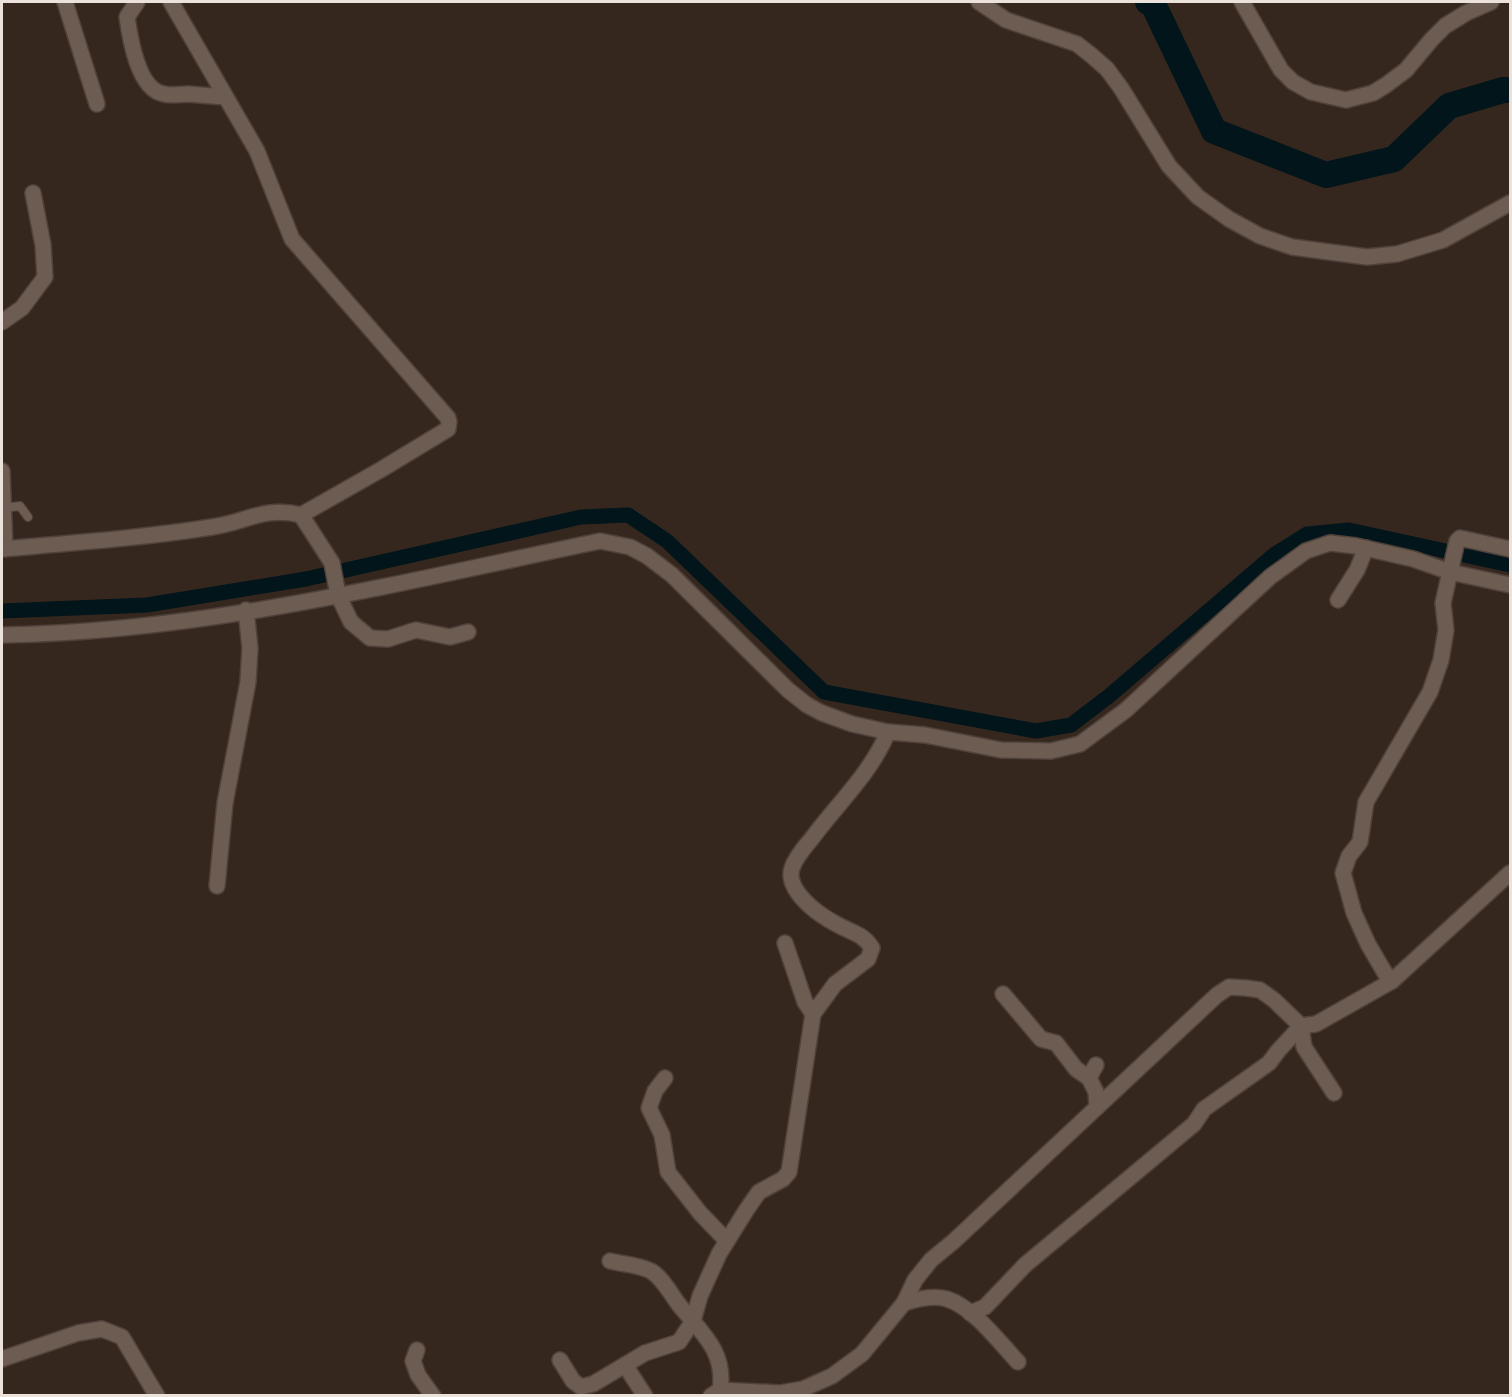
<svg xmlns="http://www.w3.org/2000/svg" width="1512" height="1397" viewBox="0 0 1512 1397" font-family="'Space Grotesk',sans-serif">
  <style>
    .lines { fill: none; stroke-linecap: round; stroke-linejoin: round }
    .canal { stroke: #01151a; stroke-width: 15 }
    .river { stroke: #01151a; stroke-width: 26 }
    .service-casing { stroke: #4f423b; stroke-width: 10 }
    .minor-casing { stroke: #4f423b; stroke-width: 18 }
    .service { stroke: #6d5c52; stroke-width: 8 }
    .minor { stroke: #6d5c52; stroke-width: 15 }
  </style>
  <rect width="100%" height="100%" fill="#35271e"/>
  <g class="lines">
    <!-- canal -->
    <path class="canal" d="M 2,611 L 147,605 L 306,579 L 581,517 L 628,515 L 667,541 L 824,692 L 1036,731 L 1071,725 L 1109,696 L 1275,554 L 1307,534 L 1349,530 L 1510,565"/>
    <!-- river -->
    <path class="river" d="M 1148,2 L 1153,4 L 1214,131 L 1326,175 L 1394,159 L 1449,106 L 1503,90 L 1510,90"/>
    <!-- service casing -->
    <g class="service-casing">
      <path id="service" d="M 4,508 L 20,506 L 28,517"/>
    </g>
    <!-- minor casing -->
    <g class="minor-casing">
      <g id="minor">
        <path d="M 65,2 L 97,104"/>
        <path d="M 137,2 L 127,17 C 130,38 138,90 164,94 C 171,96 180,94 188,94 C 200,95 213,96 225,97"/>
        <path d="M 979,2 L 1006,20 L 1077,44 L 1091,55 L 1107,69 L 1121,88 L 1169,166 L 1198,197 L 1229,219 L 1260,236 L 1292,247 L 1367,257 L 1397,254 L 1443,240 L 1510,203"/>
        <path d="M 1242,2 L 1281,70 L 1293,82 L 1311,92 L 1346,100 L 1373,93 L 1386,85 L 1406,70 L 1432,39 L 1445,26 L 1466,13 L 1491,2"/>
        <path d="M 2,322 L 22,308 L 45,277 L 43,245 L 33,193"/>
        <path d="M 2,471 L 5,549"/>
        <path d="M 301,515 L 332,563 L 338,595 L 351,622 L 370,638 L 388,639 L 416,630 L 450,637 L 468,632"/>
        <path d="M 2,549 C 72,543 142,538 212,527 C 247,522 264,506 301,515 L 382,469 L 448,429 L 449,422 L 448,418 L 292,239 L 257,151 L 171,2"/>
        <path d="M 1338,600 L 1357,570 L 1366,548"/>
        <path d="M 2,635 C 204,632 403,582 600,541 L 630,547 L 647,556 L 672,575 L 788,690 L 807,705 L 822,713 L 852,724 L 888,732 L 925,735 L 1001,750 L 1051,751 L 1080,744 L 1126,710 L 1270,577 L 1306,551 L 1330,543 L 1356,546 L 1413,559 L 1450,572 L 1510,585"/>
        <path d="M 217,886 L 225,803 L 248,682 L 250,648 L 246,610"/>
        <path d="M 785,943 L 805,1002 L 813,1014"/>
        <path d="M 1392,981 L 1385,973 L 1368,944 L 1354,913 L 1343,873 L 1349,856 L 1360,842 L 1366,802 L 1430,692 L 1441,660 L 1446,630 L 1443,603 L 1457,541 L 1460,538 L 1510,549"/>
        <path d="M 1003,994 L 1041,1039 L 1056,1043 L 1076,1069 L 1089,1078 L 1096,1092 L 1097,1107"/>
        <path d="M 665,1078 L 655,1091 L 649,1108 L 662,1135 L 668,1172 L 700,1213 L 727,1241"/>
        <path d="M 1089,1078 L 1096,1065"/>
        <path d="M 610,1261 C 622,1264 640,1265 651,1271 C 664,1279 671,1295 680,1306 C 702,1333 726,1352 720,1390"/>
        <path d="M 904,1303 C 917,1299 934,1295 947,1299 C 973,1307 1000,1343 1018,1362"/>
        <path d="M 970,1313 L 985,1307 L 1025,1265 L 1194,1124 L 1204,1109 L 1269,1063 L 1278,1051 L 1301,1026 L 1316,1024 L 1392,981 L 1510,873"/>
        <path d="M 417,1350 L 413,1361 L 418,1375 L 433,1396"/>
        <path d="M 2,1359 L 78,1333 L 102,1329 L 122,1337 L 157,1396"/>
        <path d="M 560,1360 L 573,1381 L 581,1387 L 593,1384 L 645,1353 L 679,1342 L 693,1321 L 700,1296 L 719,1254 L 747,1209 L 759,1192 L 783,1179 L 789,1172 L 813,1014 L 835,984 L 868,959 L 872,948 C 864,935 854,933 842,927 C 826,919 809,908 798,893 C 793,886 789,877 792,868 C 796,856 806,846 813,837 C 839,802 871,773 888,732"/>
        <path d="M 625,1365 L 645,1396"/>
        <path d="M 711,1396 L 720,1390 L 780,1393 L 803,1389 L 832,1376 L 862,1354 L 904,1303 L 915,1280 L 931,1260 L 954,1241 L 1217,995 L 1229,987 L 1246,988 L 1260,990 L 1274,1000 L 1301,1026 L 1304,1047 L 1334,1093"/>
      </g>
    </g>
    <!-- service -->
    <use href="#service" class="service"/>
    <!-- minor -->
    <use href="#minor" class="minor"/>
  </g>
  <!-- border -->
  <rect width="1512" height="1397" fill="none" stroke="#ece2dc" stroke-width="6"/>
</svg>
